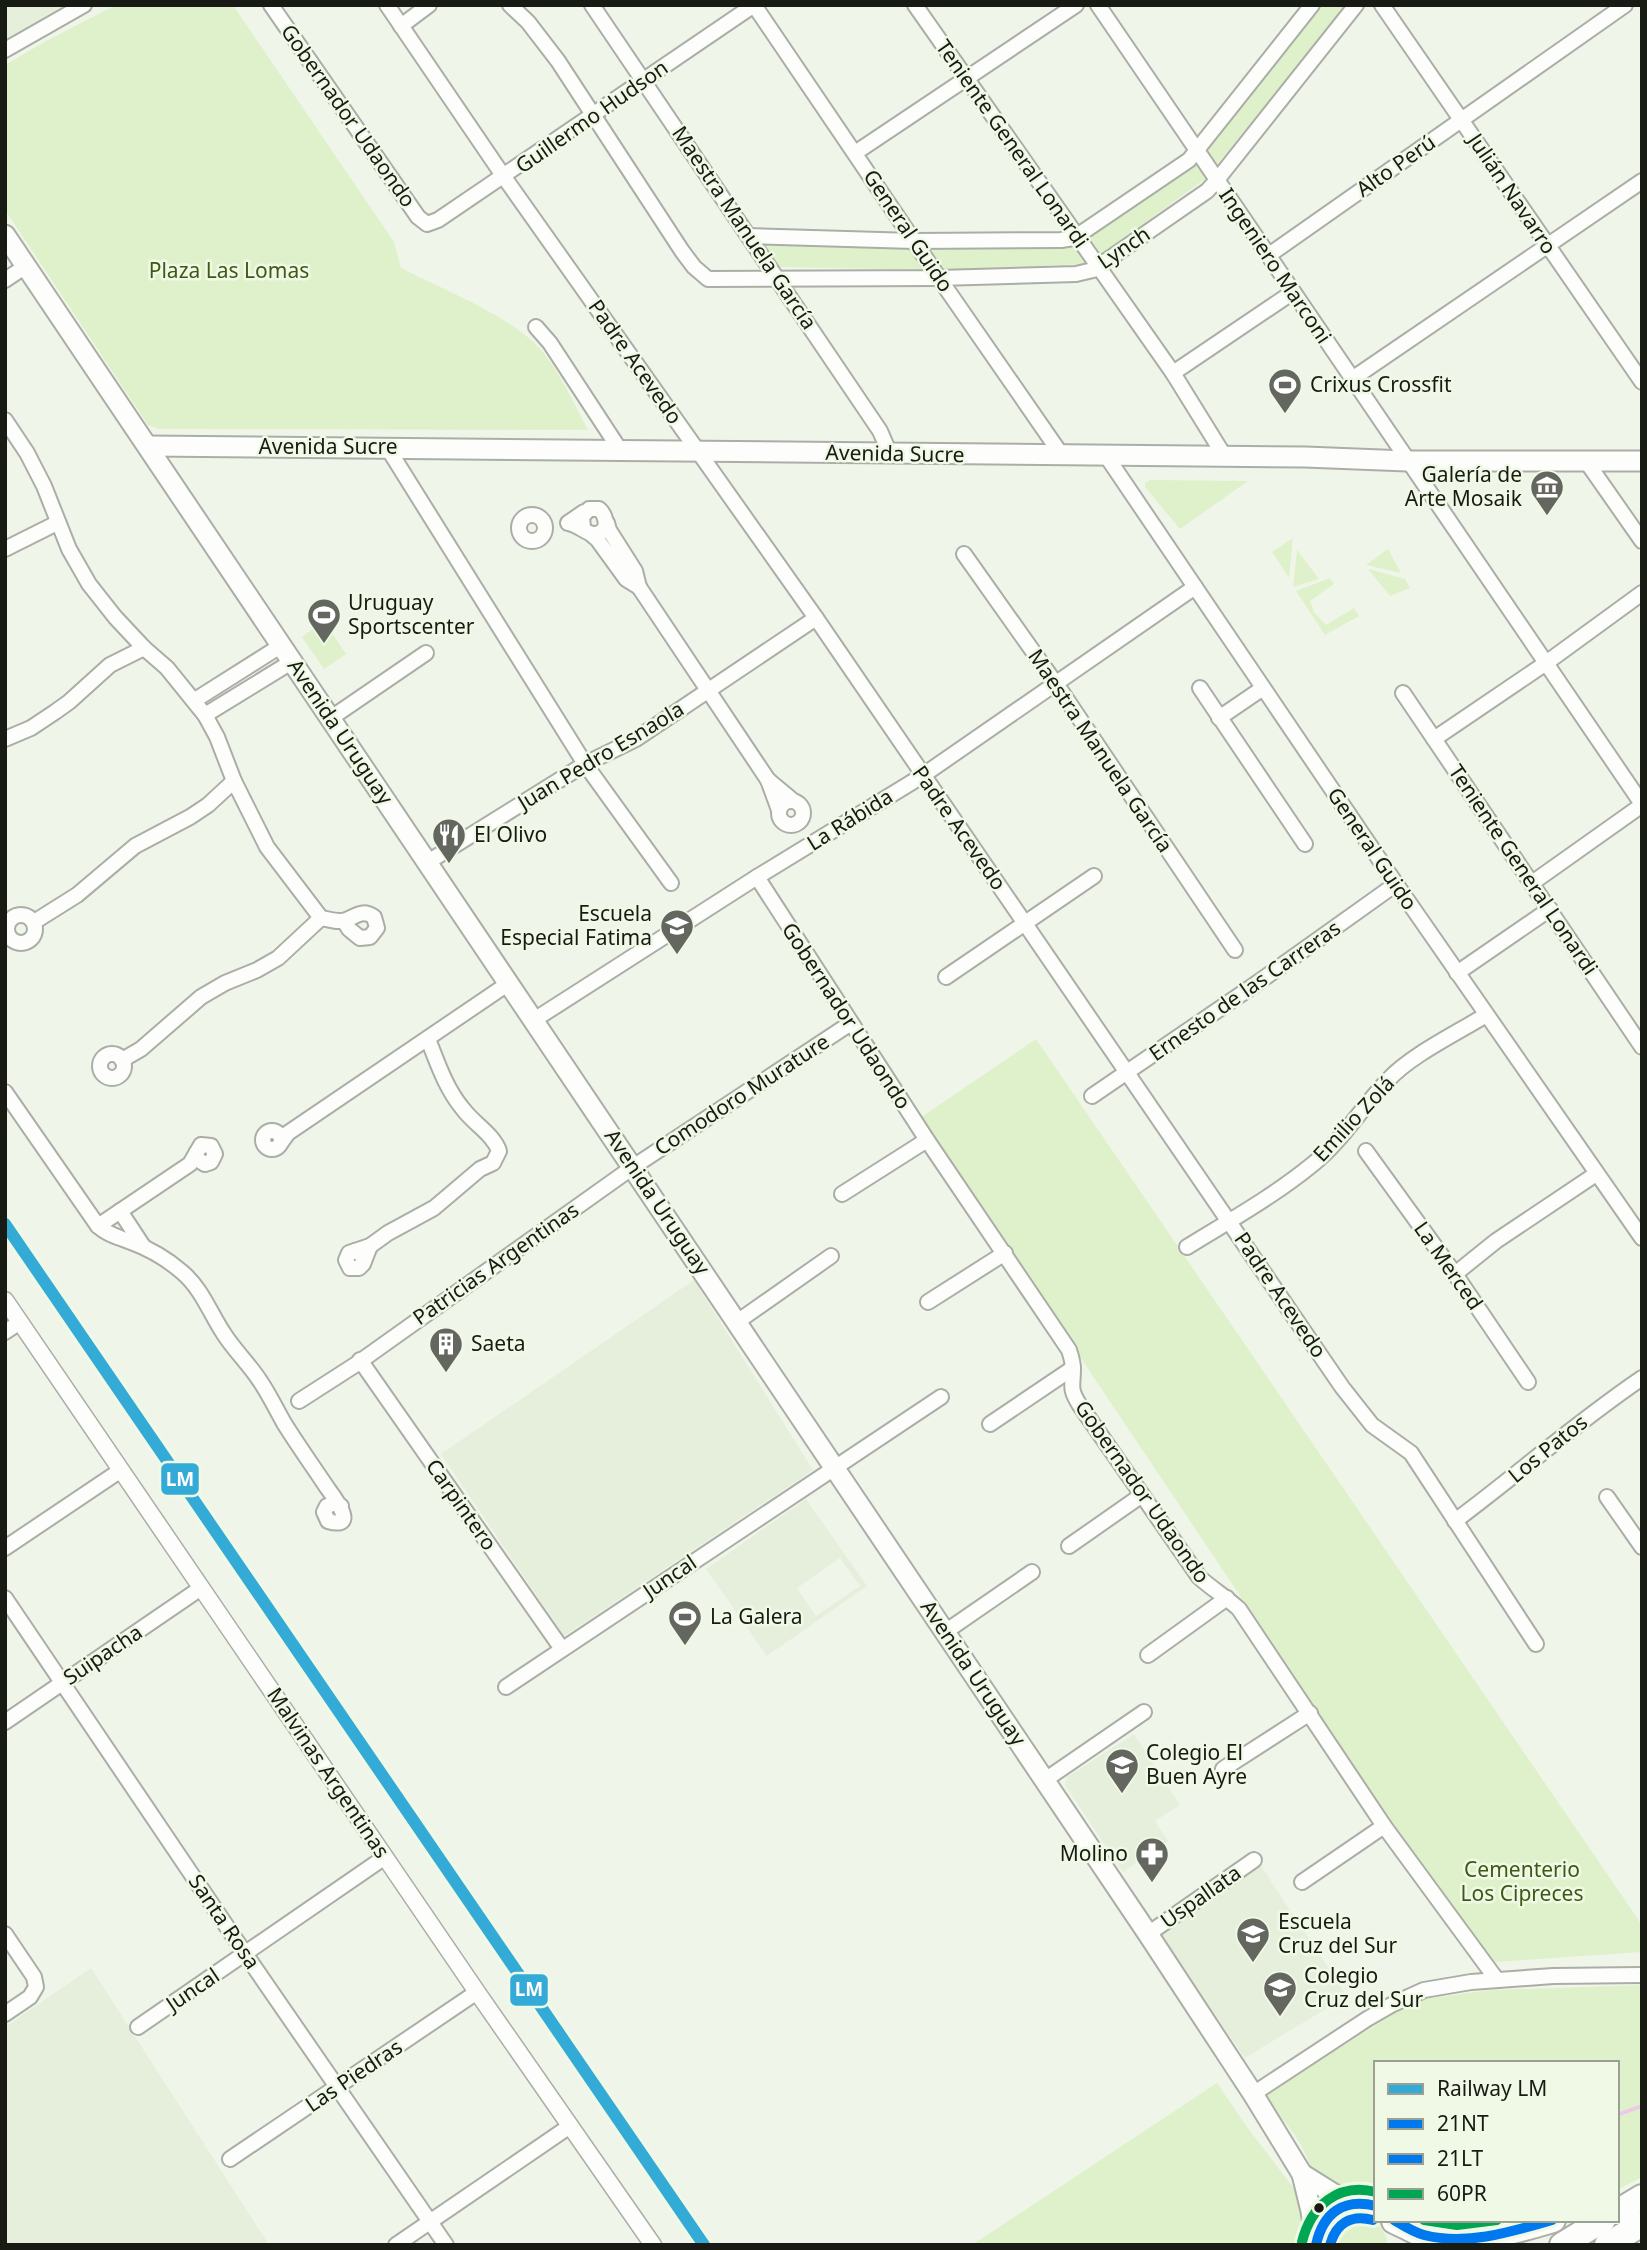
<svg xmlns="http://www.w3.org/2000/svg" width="1647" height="2250" viewBox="0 0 1647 2250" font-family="'Noto Sans',sans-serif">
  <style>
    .built { fill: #e6efdc; fill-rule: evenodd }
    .green { fill: #dff1ca }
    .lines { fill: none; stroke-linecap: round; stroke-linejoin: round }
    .stream { stroke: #ecc8e9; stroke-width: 3.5 }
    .minor-casing { stroke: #aaaea6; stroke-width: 18 }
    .tertiary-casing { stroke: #aaaea6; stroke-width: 19 }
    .secondary-casing { stroke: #aaaea6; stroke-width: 23 }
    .motorway-casing { stroke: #aaaea6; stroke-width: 28 }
    .minor { stroke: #fdfefc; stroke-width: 14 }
    .tertiary { stroke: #fdfefc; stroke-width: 16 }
    .secondary { stroke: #fdfefc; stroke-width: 19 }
    .motorway { stroke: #fdfefc; stroke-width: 24 }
    .bus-1-casing { stroke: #f0f9e6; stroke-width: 16 }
    .bus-2-casing { stroke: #f0f9e6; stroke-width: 16 }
    .bus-3-casing { stroke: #f0f9e6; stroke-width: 16 }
    .bus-1 { stroke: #0079ef; stroke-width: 10 }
    .bus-2 { stroke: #0079ef; stroke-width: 10 }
    .bus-3 { stroke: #00a651; stroke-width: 10 }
    .rail-1-casing { stroke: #f0f9e6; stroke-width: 18 }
    .rail-1 { stroke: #34abd7; stroke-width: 12 }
    .bus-dot { fill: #181b14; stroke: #f0f9e6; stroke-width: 2.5 }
    .labels { text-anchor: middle; stroke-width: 5; stroke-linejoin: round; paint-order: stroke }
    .street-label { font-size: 21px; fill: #181b14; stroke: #f0f9e6 }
    .park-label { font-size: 21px; fill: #3e5816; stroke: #f0f9e6 }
    .poi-label { font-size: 21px; fill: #181b14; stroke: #f0f9e6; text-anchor: start }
    .line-badge { stroke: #f0f9e6; stroke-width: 2.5 }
    .badge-label { font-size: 19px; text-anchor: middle; font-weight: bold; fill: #fff }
  </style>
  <rect width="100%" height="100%" fill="#f0f5ea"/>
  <!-- built -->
  <g class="built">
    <path d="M 5,5 L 68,5 L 5,42 Z"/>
    <path d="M 694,1280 L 813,1470 L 564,1636 L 441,1454 Z"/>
    <path d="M 806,1499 L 867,1586 L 767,1656 L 706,1569 ZM 840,1558 L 860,1586 L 816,1616 L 797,1588 Z"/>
    <path d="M 1134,1734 L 1180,1805 L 1155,1821 L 1168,1841 L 1123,1872 L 1065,1785 L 1067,1777 Z"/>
    <path d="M 1259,1863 L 1347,1996 L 1245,2058 L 1158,1933 Z"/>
    <path d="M 91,1968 L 269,2245 L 5,2245 L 5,2027 Z"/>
  </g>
  <!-- green -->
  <g class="green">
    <path d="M 116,5 L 233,5 L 394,242 L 401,268 C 443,290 493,308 530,339 C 555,360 573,402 588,430 L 159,429 L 148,425 L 5,210 L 5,65 L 46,41 Z"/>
    <path d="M 1317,5 L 1347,5 L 1205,179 L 1088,264 L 942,270 L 778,267 L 759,243 L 1080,244 L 1194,160 Z"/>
    <path d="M 1150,480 L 1248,481 L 1180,529 L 1145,487 L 1145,483 Z"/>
    <path d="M 1293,538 L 1289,578 L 1272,552 Z"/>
    <path d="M 1388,549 L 1401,573 L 1366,565 Z"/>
    <path d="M 1297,550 L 1319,579 L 1293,587 Z"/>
    <path d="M 1368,569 L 1405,579 L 1410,588 L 1390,596 Z"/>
    <path d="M 1330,578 L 1334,584 L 1310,601 L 1314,612 L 1326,625 L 1354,608 L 1359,616 L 1325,635 L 1296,591 Z"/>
    <path d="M 324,621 L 346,654 L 324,669 L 302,637 Z"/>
    <path d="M 1036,1039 L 1642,1925 L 1642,1952 L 1495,1962 L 1472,1942 L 920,1118 Z"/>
    <path d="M 1642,1985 L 1642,2177 L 1617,2190 L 1617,2063 L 1376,2063 L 1376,2201 L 1354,2197 L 1314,2175 C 1308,2158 1300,2141 1288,2126 C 1280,2115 1269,2114 1267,2096 L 1275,2088 L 1416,2000 L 1491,1990 Z"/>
    <path d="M 1217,2083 L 1247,2127 L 1302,2199 L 1306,2245 L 972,2245 Z"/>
    <path d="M 1356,2217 C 1375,2218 1385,2227 1388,2245 L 1332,2245 C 1333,2229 1342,2221 1356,2217 Z"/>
    <path d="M 1402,2220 L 1537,2220 L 1460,2226 L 1446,2233 Z"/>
  </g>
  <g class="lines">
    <!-- stream -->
    <path class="stream" d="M 1617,2115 L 1642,2106"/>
    <!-- minor casing -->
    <g class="minor-casing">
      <g id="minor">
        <path d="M 271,5 L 418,217 L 427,224 L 438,220 L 754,5 L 939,278 L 1063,457"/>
        <path d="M 387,5 L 504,177 L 816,618 L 1342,1387 L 1372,1425 L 1411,1453 L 1536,1644"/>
        <path d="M 510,5 L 528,22 L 558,61 L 682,251 L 694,267 L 708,279 L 939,278 L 1076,274 L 1093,270 L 1207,191 L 1217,180 L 1356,5"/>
        <path d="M 592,5 L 880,431 L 890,454"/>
        <path d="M 915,5 L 1173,373 L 1225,457"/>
        <path d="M 1098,5 L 1642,804"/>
        <path d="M 1382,5 L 1642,382"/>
        <path d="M 401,26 L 429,5"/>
        <path d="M 5,50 L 84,5"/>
        <path d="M 855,153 L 1076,5"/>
        <path d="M 749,236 L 914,241 L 1061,240 L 1074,238 L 1189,160 L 1312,5"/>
        <path d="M 1269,255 L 1625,5"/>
        <path d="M 5,280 L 26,266"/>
        <path d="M 536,327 L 550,343 L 620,450"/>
        <path d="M 1173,373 L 1293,292"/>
        <path d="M 1352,379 L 1642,181"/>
        <path d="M 5,420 L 27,453 L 44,486 L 69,549 L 89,584 L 115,617 L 144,648 L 167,668 L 205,715 L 217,737 L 234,781 L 267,847 L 321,918 C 328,919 339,923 346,920 C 357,916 362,909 374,917 L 377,928 L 370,937 L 360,938 L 349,929 L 344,921"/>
        <path d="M 387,447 L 585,764 L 671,883"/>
        <path d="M 1107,457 L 1396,884 L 1642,1238"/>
        <path d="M 1586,461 L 1642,541"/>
        <circle cx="532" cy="528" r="13"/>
        <path d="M 583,527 L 582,517 L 589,509 L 599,509 C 608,517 609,534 594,534 C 586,534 578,524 568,523 L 584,512"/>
        <path d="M 591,534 L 597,539 L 626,579 L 639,587 L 635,571 L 609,530 L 607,523"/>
        <path d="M 5,549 L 57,523"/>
        <path d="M 964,554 L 1061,691 L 1235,950"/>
        <path d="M 639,587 L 768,780"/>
        <path d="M 1200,688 L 1305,844"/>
        <path d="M 1403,693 L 1642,1047"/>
        <path d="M 195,700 L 282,645"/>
        <path d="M 205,715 L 293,661"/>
        <path d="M 331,718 L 426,653"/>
        <path d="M 1219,718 L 1263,688"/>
        <path d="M 5,739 L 31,728 L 55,712 L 69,702 L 110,665 L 144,648"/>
        <path d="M 1434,739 L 1546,663 L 1642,593"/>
        <circle cx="791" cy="813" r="12"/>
        <path d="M 779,810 L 768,780 L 792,800"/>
        <path d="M 428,862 L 585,764 L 636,739 L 816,618"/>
        <path d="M 757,877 L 927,1140 L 1069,1350 C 1071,1356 1073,1363 1073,1369 C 1073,1386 1069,1388 1079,1404 L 1199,1577 C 1212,1589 1226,1597 1239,1609 L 1384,1826 L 1497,1980"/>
        <path d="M 1532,883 L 1642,805"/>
        <circle cx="21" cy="929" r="14"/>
        <path d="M 34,922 L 77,895 L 135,846 L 190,817 L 208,805 L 234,781"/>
        <path d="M 1457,973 L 1550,909"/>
        <path d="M 946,977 L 1094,876"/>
        <path d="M 534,1020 L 757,877 L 922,776 L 1195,587"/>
        <circle cx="112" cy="1066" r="12"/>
        <path d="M 122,1060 L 141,1049 L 201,997 L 225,983 L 257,970 L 278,958 L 321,918"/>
        <path d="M 5,1092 L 98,1226 C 108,1235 119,1237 131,1242 C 150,1249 167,1259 182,1272 C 202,1289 210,1313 224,1334 C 235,1351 249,1364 260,1381 C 269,1394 276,1409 284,1423 C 297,1444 312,1465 326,1486 C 330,1492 362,1531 328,1521 L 324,1512 L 327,1506 L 335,1503 L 341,1506"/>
        <path d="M 1092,1096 L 1253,986 L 1396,884"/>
        <circle cx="272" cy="1140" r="9"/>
        <path d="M 280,1144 L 288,1133 L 509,983"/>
        <path d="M 1366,1151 L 1455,1274 L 1528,1382"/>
        <path d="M 842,1194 L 927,1140"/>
        <path d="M 120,1211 L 143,1246"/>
        <path d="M 98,1226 L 190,1164 L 201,1145 L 211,1146 L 215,1154 L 211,1162 L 205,1164 L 197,1159 L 196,1153"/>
        <path d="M 1187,1247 C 1229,1221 1274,1196 1313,1164 C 1342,1141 1362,1107 1388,1080 C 1411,1055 1457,1033 1486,1015"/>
        <path d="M 355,1251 L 370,1246 L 388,1233 L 434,1208 L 480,1169 L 493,1163 L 499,1151 C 493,1134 474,1124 463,1109 C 446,1089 437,1062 428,1039"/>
        <path d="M 363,1261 L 362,1255 L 355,1251 L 349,1253 L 346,1260 L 350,1268 L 359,1268 L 363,1264 L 370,1246"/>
        <path d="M 1455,1274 L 1496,1241 L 1596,1174"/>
        <path d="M 928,1302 L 1005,1253"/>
        <path d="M 737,1322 L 831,1256"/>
        <path d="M 5,1332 L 20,1322"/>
        <path d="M 360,1360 L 562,1649"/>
        <path d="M 299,1401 L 355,1365 L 633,1167 L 851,1023"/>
        <path d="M 990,1424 L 1073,1368"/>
        <path d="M 1607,1497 L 1642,1547"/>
        <path d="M 1455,1521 C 1518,1474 1577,1422 1642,1378"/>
        <path d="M 1069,1546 L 1142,1495"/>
        <path d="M 5,1548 L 121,1470"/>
        <path d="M 5,1598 L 246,1955 L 446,2245"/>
        <path d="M 945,1632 L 1032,1572"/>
        <path d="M 1148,1655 L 1227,1598"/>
        <path d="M 506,1687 L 941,1397"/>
        <path d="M 5,1722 L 201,1588"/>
        <path d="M 1223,1769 L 1310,1713"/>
        <path d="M 1045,1780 L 1144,1712"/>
        <path d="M 1302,1882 L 1384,1826"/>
        <path d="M 5,1934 L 34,1977 L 36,1987 L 30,1997 L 5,2014"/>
        <path d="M 1148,1934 L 1254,1860"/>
        <path d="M 138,2027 L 385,1857"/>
        <path d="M 1253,2094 L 1367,2019 L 1393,2004 L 1424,1990 L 1471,1982 L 1553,1976 L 1642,1975"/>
        <path d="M 230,2159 L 477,1992"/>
        <path d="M 396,2245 L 570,2126"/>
      </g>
    </g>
    <!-- tertiary casing -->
    <g class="tertiary-casing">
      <path id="tertiary" d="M 5,1300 L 477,1992 L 653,2245"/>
    </g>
    <!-- secondary casing -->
    <g class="secondary-casing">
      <g id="secondary">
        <path d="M 5,235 L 1148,1934 L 1253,2094 L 1302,2174 L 1311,2211 L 1316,2245"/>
        <path d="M 148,446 L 1305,457 L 1407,461 L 1642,461"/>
        <path d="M 1302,2174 L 1334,2194 L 1376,2206"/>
        <path d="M 1316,2242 C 1319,2218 1337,2204 1360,2203"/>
      </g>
    </g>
    <!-- motorway casing -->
    <g class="motorway-casing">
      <g id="motorway">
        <path d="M 1617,2212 L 1642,2197"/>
        <path d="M 1394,2221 C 1404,2225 1414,2232 1424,2235 C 1467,2246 1512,2232 1553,2220"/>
        <path d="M 1562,2245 L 1603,2220"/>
        <path d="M 1607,2245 L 1642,2224"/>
      </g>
    </g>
    <!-- minor -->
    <use href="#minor" class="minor"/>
    <!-- tertiary -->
    <use href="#tertiary" class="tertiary"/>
    <!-- secondary -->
    <use href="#secondary" class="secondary"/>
    <!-- motorway -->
    <use href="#motorway" class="motorway"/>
    <!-- bus-1 casing -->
    <g class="bus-1-casing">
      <g id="bus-1">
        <path d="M 1394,2220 C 1404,2226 1413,2232 1424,2235 C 1466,2246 1511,2232 1552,2220"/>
        <path d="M 1316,2245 C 1323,2213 1343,2198 1376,2206"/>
      </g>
    </g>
    <!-- bus-2 casing -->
    <g class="bus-2-casing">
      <path id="bus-2" d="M 1330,2245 C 1336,2223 1351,2214 1373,2220"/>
    </g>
    <!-- bus-3 casing -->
    <g class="bus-3-casing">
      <g id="bus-3">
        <path d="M 1424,2220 L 1457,2225 L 1497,2220"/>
        <path d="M 1302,2242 C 1311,2206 1338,2182 1376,2192"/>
      </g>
    </g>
    <!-- bus-1 -->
    <use href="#bus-1" class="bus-1"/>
    <!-- bus-2 -->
    <use href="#bus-2" class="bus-2"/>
    <!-- bus-3 -->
    <use href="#bus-3" class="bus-3"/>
    <!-- rail-1 casing -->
    <g class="rail-1-casing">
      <path id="rail-1" d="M 5,1224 L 704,2245"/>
    </g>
    <!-- rail-1 -->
    <use href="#rail-1" class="rail-1"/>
  </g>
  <!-- icons -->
  <defs>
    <g id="stadium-pin" transform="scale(1.75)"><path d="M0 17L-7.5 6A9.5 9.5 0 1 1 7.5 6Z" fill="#64675f" stroke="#f0f9e6"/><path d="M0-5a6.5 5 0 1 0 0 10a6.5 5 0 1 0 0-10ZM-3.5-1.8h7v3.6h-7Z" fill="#fff"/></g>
    <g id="museum-pin" transform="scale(1.75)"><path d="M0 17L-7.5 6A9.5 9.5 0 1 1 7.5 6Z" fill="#64675f" stroke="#f0f9e6"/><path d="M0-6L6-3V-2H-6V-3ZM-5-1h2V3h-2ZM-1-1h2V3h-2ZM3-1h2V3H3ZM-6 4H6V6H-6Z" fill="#fff"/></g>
    <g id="restaurant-pin" transform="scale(1.75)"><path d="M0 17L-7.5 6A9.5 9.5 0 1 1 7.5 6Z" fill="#64675f" stroke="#f0f9e6"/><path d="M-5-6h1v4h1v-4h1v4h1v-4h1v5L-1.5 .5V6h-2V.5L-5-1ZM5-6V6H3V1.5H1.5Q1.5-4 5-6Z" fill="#fff"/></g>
    <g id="school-pin" transform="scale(1.75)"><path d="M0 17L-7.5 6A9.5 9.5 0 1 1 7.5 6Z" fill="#64675f" stroke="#f0f9e6"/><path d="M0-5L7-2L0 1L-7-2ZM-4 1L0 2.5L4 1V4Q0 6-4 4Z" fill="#fff"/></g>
    <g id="building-pin" transform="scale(1.75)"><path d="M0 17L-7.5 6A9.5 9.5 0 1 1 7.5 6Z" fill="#64675f" stroke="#f0f9e6"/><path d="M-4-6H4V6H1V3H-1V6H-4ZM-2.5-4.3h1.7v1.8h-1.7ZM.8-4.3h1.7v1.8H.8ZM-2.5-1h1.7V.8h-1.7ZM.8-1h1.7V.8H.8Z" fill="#fff"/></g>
    <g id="pharmacy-pin" transform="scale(1.75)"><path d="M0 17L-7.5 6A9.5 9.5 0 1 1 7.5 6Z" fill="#64675f" stroke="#f0f9e6"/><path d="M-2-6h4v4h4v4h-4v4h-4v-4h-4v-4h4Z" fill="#fff"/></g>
  </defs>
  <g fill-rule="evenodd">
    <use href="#stadium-pin" x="1285" y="385"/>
    <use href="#museum-pin" x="1547" y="487"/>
    <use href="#stadium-pin" x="324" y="615"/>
    <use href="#restaurant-pin" x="449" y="835"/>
    <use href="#school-pin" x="677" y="926"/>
    <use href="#building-pin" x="446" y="1344"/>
    <use href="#stadium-pin" x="685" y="1617"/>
    <use href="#school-pin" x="1122" y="1765"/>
    <use href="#pharmacy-pin" x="1152" y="1854"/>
    <use href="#school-pin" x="1253" y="1934"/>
    <use href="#school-pin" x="1280" y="1988"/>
  </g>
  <!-- markers -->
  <circle class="bus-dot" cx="1319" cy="2208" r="6"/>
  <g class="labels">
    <!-- street labels -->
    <g class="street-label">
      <text transform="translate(348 116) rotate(55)" y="7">Gobernador Udaondo</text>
      <text transform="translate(592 117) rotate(-35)" y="7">Guillermo Hudson</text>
      <text transform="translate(1012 144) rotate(55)" y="7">Teniente General Lonardi</text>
      <text transform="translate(1396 166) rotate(-35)" y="7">Alto Perú</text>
      <text transform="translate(1512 194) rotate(56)" y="7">Julián Navarro</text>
      <text transform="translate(744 228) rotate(56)" y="7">Maestra Manuela García</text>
      <text transform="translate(908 231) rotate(56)" y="7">General Guido</text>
      <text transform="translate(1124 248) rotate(-34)" y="7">Lynch</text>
      <text transform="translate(1275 266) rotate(56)" y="7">Ingeniero Marconi</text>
      <text transform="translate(635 362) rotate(55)" y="7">Padre Acevedo</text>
      <text x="328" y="454">Avenida Sucre</text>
      <text transform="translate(895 454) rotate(1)" y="7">Avenida Sucre</text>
      <text transform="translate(340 732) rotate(56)" y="7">Avenida Uruguay</text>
      <text transform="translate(1100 751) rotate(56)" y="7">Maestra Manuela García</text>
      <text transform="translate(601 756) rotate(-31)" y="7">Juan Pedro Esnaola</text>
      <text transform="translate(850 820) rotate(-32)" y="7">La Rábida</text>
      <text transform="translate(959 828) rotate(55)" y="7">Padre Acevedo</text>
      <text transform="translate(1372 849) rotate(56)" y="7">General Guido</text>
      <text transform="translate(1523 870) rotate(56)" y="7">Teniente General Lonardi</text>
      <text transform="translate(1245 991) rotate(-35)" y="7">Ernesto de las Carreras</text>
      <text transform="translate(846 1016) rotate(57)" y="7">Gobernador Udaondo</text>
      <text transform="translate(742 1095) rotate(-33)" y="7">Comodoro Murature</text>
      <text transform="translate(1354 1119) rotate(-47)" y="7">Emilio Zolá</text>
      <text transform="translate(657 1202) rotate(56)" y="7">Avenida Uruguay</text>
      <text transform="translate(496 1264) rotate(-35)" y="7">Patricias Argentinas</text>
      <text transform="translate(1448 1266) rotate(55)" y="7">La Merced</text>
      <text transform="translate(1280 1295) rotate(56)" y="7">Padre Acevedo</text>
      <text transform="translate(1548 1449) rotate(-39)" y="7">Los Patos</text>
      <text transform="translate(1142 1492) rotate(55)" y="7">Gobernador Udaondo</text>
      <text transform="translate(461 1505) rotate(55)" y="7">Carpintero</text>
      <text transform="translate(670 1577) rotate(-34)" y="7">Juncal</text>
      <text transform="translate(103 1655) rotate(-34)" y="7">Suipacha</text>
      <text transform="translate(973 1673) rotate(56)" y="7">Avenida Uruguay</text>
      <text transform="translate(328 1773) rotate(56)" y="7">Malvinas Argentinas</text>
      <text transform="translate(1201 1897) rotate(-35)" y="7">Uspallata</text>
      <text transform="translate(224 1922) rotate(56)" y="7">Santa Rosa</text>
      <text transform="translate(193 1990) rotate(-34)" y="7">Juncal</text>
      <text transform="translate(354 2076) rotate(-34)" y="7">Las Piedras</text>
    </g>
    <!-- park labels -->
    <g class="park-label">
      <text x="229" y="278">Plaza Las Lomas</text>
      <text x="1522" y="1877">Cementerio<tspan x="1522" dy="24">Los Cipreces</tspan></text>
    </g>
    <!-- poi labels -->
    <g class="poi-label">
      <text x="1310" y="392">Crixus Crossfit</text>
      <text x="1522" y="482" text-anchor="end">Galería de<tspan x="1522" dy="24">Arte Mosaik</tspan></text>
      <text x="348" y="610">Uruguay<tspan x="348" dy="24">Sportscenter</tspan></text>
      <text x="474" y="842">El Olivo</text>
      <text x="652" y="921" text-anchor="end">Escuela<tspan x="652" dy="24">Especial Fatima</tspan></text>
      <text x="471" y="1351">Saeta</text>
      <text x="710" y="1624">La Galera</text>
      <text x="1146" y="1760">Colegio El<tspan x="1146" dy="24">Buen Ayre</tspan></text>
      <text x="1128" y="1861" text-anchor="end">Molino</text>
      <text x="1278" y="1929">Escuela<tspan x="1278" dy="24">Cruz del Sur</tspan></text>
      <text x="1304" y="1983">Colegio<tspan x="1304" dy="24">Cruz del Sur</tspan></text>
    </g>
  </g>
  <g class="line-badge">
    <rect x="160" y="1462" width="40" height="34" rx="7" fill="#34abd7"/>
    <rect x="509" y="1973" width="40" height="34" rx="7" fill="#34abd7"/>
  </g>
  <g class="badge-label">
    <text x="180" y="1486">LM</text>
    <text x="529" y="1996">LM</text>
  </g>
  <!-- border -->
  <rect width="1647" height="2250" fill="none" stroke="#181b14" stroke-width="14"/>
  <!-- legend -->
  <rect x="1374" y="2061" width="245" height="161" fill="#f0f9e6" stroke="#9aa092" stroke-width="2"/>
  <rect x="1388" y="2084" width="35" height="10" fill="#34abd7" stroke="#9aa092" stroke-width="2"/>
  <text x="1437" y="2096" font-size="21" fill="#181b14">Railway LM</text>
  <rect x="1388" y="2119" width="35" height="10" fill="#0079ef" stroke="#9aa092" stroke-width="2"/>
  <text x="1437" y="2131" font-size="21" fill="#181b14">21NT</text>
  <rect x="1388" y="2154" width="35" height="10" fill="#0079ef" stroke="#9aa092" stroke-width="2"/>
  <text x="1437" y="2166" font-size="21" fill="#181b14">21LT</text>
  <rect x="1388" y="2189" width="35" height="10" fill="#00a651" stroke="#9aa092" stroke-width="2"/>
  <text x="1437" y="2201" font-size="21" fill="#181b14">60PR</text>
</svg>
